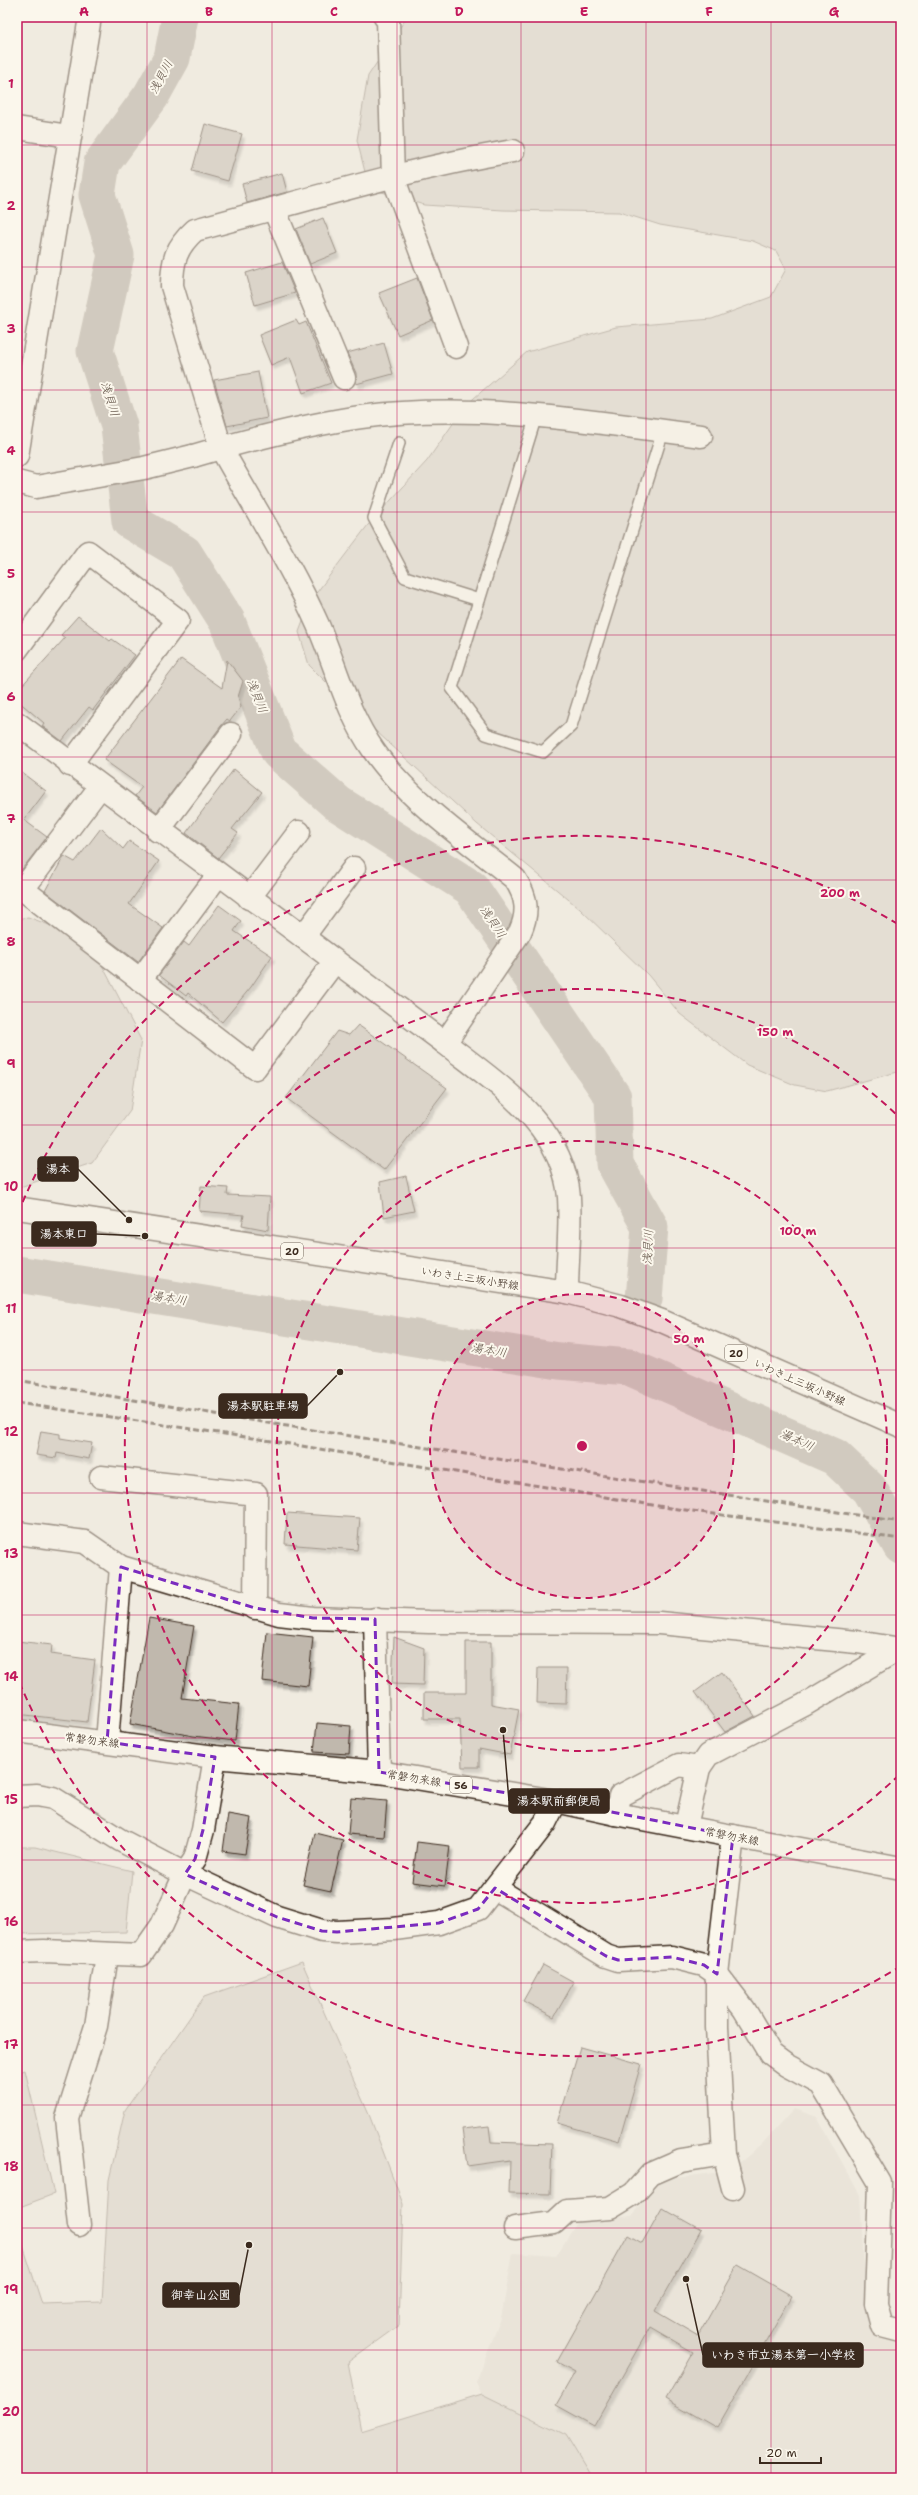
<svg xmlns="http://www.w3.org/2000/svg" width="918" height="2495" viewBox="0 0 918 2495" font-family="'Shantell Sans','Klee One',sans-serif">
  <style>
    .built { fill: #e2dcd1 }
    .green { fill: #d5cec3; stroke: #887c70 }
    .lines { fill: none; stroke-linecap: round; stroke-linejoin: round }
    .river { stroke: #aca397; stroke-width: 37 }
    .building { fill: #c0b8ad; stroke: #3b2a1e; filter: url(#shadow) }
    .lane-casing { stroke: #3b2a1e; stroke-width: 14 }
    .street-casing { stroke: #3b2a1e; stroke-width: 25 }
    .secondary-casing { stroke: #3b2a1e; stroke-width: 25 }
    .primary-casing { stroke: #3b2a1e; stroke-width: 25 }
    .lane { stroke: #fbf7ec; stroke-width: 11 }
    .street { stroke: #fbf7ec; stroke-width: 22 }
    .secondary { stroke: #fbf7ec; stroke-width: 22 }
    .primary { stroke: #fbf7ec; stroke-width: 22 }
    .rail { stroke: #3b2a1e; stroke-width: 3; stroke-dasharray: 6 3; stroke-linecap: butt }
    .marked { fill: none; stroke: #7b2cbf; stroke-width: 3; stroke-dasharray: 8 5; stroke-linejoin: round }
    .grid { fill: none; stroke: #c2185b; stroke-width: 1; stroke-opacity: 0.55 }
    .ring { fill: none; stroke: #c2185b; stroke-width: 2; stroke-dasharray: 7 5 }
    .labels { text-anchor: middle; stroke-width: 4; stroke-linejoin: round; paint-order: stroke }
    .shield { fill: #fbf7ec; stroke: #75685c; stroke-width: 1 }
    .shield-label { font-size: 10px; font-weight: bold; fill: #3b2a1e }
    .street-label { font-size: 11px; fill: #3b2a1e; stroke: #fbf7ec }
    .water-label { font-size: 12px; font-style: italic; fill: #635448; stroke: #fbf7ec }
    .centre { fill: #c2185b; stroke: #fbf7ec; stroke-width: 2 }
    .ring-label { font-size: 12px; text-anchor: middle; font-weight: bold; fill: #c2185b; stroke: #fbf7ec; stroke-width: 4; stroke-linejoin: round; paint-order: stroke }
    .leader { fill: none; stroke: #3b2a1e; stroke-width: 1.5 }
    .callout-dot { fill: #3b2a1e; stroke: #fbf7ec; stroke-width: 1.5 }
    .callout { fill: #3b2a1e; stroke: #3b2a1e; stroke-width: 1.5 }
    .callout-label { font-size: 12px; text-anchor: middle; font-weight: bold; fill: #fff }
    .neatline { fill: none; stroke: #c2185b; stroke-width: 1.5 }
    .grid-label { font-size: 13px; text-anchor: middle; font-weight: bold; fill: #c2185b }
  </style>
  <defs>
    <filter id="shadow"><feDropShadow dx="2.5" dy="4.5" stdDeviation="1" flood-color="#0004"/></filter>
  </defs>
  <rect width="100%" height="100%" fill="#f0ebe0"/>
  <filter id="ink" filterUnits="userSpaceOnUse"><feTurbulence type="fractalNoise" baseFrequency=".025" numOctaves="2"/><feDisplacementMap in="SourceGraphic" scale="8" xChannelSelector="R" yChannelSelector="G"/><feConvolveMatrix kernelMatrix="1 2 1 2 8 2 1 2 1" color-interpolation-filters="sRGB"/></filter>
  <g filter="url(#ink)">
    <!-- built -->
    <path class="built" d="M 794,2109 L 817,2117 L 860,2195 L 866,2302 L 901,2341 L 901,2478 L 555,2478 L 504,2442 L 476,2382 L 501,2318 L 513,2253 L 556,2256 L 578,2221 L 632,2216 L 661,2180 L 720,2172 L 743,2160 L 761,2145 Z"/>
    <!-- green -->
    <g class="green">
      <path d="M 407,17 L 901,17 L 901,1071 L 827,1091 L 795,1085 L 747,1065 L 680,1014 L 648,975 L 580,909 L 477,824 L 364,720 L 309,665 L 299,632 L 311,600 L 368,525 L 427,461 L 466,405 L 527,352 L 616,327 L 712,319 L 771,297 L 786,269 L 776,251 L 753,241 L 660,225 L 619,212 L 503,210 L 424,205 L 369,188 L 357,140 L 368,76 Z"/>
      <path d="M 28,917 L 89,940 L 141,1040 L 130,1111 L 92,1163 L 17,1188 L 17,919 Z"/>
      <path d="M 17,1847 L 35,1847 L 132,1871 L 126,1932 L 17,1934 Z"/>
      <path d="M 302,1962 L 370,2117 L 403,2204 L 399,2325 L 348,2362 L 361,2431 L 482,2394 L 566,2435 L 592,2478 L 17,2478 L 17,2227 L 42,2304 L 102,2302 L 109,2180 L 125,2110 L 204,1997 Z"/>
      <path d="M 25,2070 L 54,2194 L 17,2208 L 17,2073 Z"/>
    </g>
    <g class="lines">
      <!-- river -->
      <g class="river">
        <path d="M 180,17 L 172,58 L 151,96 L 102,163 L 97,195 L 116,255 L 95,351 L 119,426 L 130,521 L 184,553 L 227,621 L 279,752 L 337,803 L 471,888 L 613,1097 L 615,1164 L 650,1227 L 644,1299"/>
        <path d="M 17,1274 L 559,1361 L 629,1367 L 835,1457 L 869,1489 L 901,1546"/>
      </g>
    </g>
    <!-- building -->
    <g class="building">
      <path d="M 205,124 L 242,134 L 228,181 L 192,171 Z"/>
      <path d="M 282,173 L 287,192 L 247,203 L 242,184 Z"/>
      <path d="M 323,218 L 337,253 L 310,264 L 296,229 Z"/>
      <path d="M 282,262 L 295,293 L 255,305 L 246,273 Z"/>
      <path d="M 417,278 L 433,320 L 398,335 L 379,293 Z"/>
      <path d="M 296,320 L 299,325 L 306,322 L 331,383 L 303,393 L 290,357 L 271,365 L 259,335 Z"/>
      <path d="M 384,343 L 393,374 L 356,384 L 356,373 L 347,353 Z"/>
      <path d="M 258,372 L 267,418 L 227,426 L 214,380 Z"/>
      <path d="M 78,616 L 110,641 L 112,639 L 135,655 L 93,710 L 89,707 L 62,741 L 42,726 L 44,723 L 17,700 L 17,691 L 65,638 L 61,635 Z"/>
      <path d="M 181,659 L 222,688 L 227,660 L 243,681 L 238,697 L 241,707 L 230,721 L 227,719 L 221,726 L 157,812 L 135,796 L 142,787 L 104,760 Z"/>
      <path d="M 17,769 L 46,791 L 24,820 L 47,837 L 19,873 L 17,873 Z"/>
      <path d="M 234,769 L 262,792 L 232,829 L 238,833 L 218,858 L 186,833 Z"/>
      <path d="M 101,828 L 123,849 L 129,841 L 159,861 L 129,904 L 163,928 L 138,962 L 45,891 L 64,856 L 75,862 Z"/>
      <path d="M 219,905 L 241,921 L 234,931 L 272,956 L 251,987 L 222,1022 L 188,993 L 186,996 L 159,975 L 184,942 L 189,946 Z"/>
      <path d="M 358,1025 L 447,1088 L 384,1170 L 286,1098 L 337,1031 L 349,1035 Z"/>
      <path d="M 406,1176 L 414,1211 L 384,1217 L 380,1182 Z"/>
      <path d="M 201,1186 L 228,1188 L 227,1195 L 270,1197 L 268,1230 L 242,1225 L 244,1215 L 199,1211 Z"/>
      <path d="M 41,1431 L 60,1434 L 60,1438 L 92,1443 L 89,1459 L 57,1453 L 56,1458 L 36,1455 Z"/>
      <path d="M 287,1513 L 360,1518 L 357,1550 L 285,1544 Z"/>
      <path d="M 149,1618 L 194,1626 L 182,1698 L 239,1704 L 235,1741 L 193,1736 L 130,1724 Z"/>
      <path d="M 267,1632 L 313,1637 L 308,1686 L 262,1681 Z"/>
      <path d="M 394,1637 L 424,1648 L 423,1685 L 392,1684 Z"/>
      <path d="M 17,1641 L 52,1645 L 51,1654 L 95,1660 L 87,1722 L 17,1714 Z"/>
      <path d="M 466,1642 L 491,1642 L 491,1704 L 519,1709 L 510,1755 L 479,1749 L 479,1767 L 462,1767 L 460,1719 L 424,1719 L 424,1693 L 466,1693 Z"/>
      <path d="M 538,1668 L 567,1668 L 566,1704 L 537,1703 Z"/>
      <path d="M 722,1672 L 755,1716 L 725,1732 L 695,1692 Z"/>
      <path d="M 317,1723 L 351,1726 L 349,1754 L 314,1752 Z"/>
      <path d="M 351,1798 L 387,1801 L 384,1837 L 348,1834 Z"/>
      <path d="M 228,1814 L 251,1818 L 245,1854 L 223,1851 Z"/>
      <path d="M 315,1833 L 343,1840 L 331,1891 L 303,1885 Z"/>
      <path d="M 417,1842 L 450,1846 L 445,1886 L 412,1882 Z"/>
      <path d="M 543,1965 L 574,1982 L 554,2017 L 523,2001 Z"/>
      <path d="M 580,2047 L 641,2064 L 619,2141 L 557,2123 Z"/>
      <path d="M 489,2126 L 491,2142 L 552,2144 L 550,2194 L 509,2193 L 510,2160 L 467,2166 L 462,2129 Z"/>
      <path d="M 662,2208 L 701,2230 L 655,2311 L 698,2336 L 738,2265 L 792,2296 L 717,2428 L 666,2399 L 693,2352 L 650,2327 L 594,2426 L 556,2405 L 575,2372 L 557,2362 L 628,2235 L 642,2243 Z"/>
    </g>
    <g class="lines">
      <!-- lane casing -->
      <g class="lane-casing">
        <g id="lane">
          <path d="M 536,416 L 452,688 L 486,734 L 543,752 L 571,726 L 663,431"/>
          <path d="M 399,443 L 374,518 L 405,577 L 479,600"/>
        </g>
      </g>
      <!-- street casing -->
      <g class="street-casing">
        <g id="street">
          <path d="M 385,17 L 388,20 L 393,177 L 456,347"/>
          <path d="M 17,128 L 69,136"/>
          <path d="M 274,209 L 344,378"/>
          <path d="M 221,448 L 172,286 C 172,261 176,247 195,230 C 301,202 405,169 513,151"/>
          <path d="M 17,482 L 36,487 L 144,468 L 193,456"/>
          <path d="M 17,649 L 88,552 L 178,620 L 70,765"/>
          <path d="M 158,831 L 231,734"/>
          <path d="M 17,885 L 255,1068 L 335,961"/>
          <path d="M 23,889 L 100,787"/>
          <path d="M 249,898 L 299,832"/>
          <path d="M 303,937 L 354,868"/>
          <path d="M 140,980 L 218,875"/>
          <path d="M 101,1477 L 256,1494 L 255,1608"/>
          <path d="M 17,1533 L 85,1542 L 121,1567 L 279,1614 L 313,1618 L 429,1622 L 659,1623 L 857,1642 L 901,1649"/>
          <path d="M 375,1619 L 379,1772"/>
          <path d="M 107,1742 L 121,1567"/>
          <path d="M 17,1796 L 37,1795 L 53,1798 L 120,1840 L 185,1874 L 277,1917 L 322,1931 L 337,1932 L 394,1929 L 439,1923 L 478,1909 L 545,1823 L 556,1801"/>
          <path d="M 616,1814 L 620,1796 L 679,1765 L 699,1768"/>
          <path d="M 686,1826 L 699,1768 L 708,1755 L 804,1705 L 900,1648"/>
          <path d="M 495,1888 L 606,1956 L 618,1960 L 672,1957 L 704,1965 L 717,1974 L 744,2009 L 771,2054 L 786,2065 L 821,2084 L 880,2183 L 876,2304 L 882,2326 L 901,2331"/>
          <path d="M 17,1952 L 44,1951 L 141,1955 L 162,1925 L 185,1874 L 195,1859 L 203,1830 L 215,1757"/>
          <path d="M 733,2188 L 724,2154 L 717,2027 L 717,1974 L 733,1836"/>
          <path d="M 79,2225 L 67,2118 L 96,2026 L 107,1955"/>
          <path d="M 515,2228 L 554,2223 L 567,2211 L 610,2208 L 633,2194 L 651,2174 L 681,2161 L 724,2154"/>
        </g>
      </g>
      <!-- secondary casing -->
      <g class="secondary-casing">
        <g id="secondary">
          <path d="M 221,448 C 253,506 291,564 318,625 C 337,669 346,711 374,751 C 408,800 469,842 515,879 C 527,897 529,912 520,932 L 445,1043"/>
          <path d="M 17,456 L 90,17"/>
          <path d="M 193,456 C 248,440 304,425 361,417 C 471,402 591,421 701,436"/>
          <path d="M 17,723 L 445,1043 C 497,1084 563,1125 569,1197 C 571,1228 567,1261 567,1292"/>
        </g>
      </g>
      <!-- primary casing -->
      <g class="primary-casing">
        <g id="primary">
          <path d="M 17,1208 L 567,1292 L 621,1306 L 662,1321 L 901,1426"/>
          <path d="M 17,1731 L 215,1757 L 379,1772 L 556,1801 L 616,1814 L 901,1868"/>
        </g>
      </g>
      <!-- lane -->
      <use href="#lane" class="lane"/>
      <!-- street -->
      <use href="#street" class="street"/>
      <!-- secondary -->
      <use href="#secondary" class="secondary"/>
      <!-- primary -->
      <use href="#primary" class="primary"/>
      <!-- rail -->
      <g class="rail">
        <path d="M 17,1380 L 274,1424 L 901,1522"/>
        <path d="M 17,1403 L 272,1441 L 670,1508 L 901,1539"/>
      </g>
    </g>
  </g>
  <!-- marked area -->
  <path d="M0 0H918V2495H0ZM 121,1567 L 255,1608 L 313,1618 L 375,1619 L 379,1772 L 556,1801 L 733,1836 L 717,1974 L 704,1965 L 672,1957 L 618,1960 L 606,1956 L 495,1888 L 478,1909 L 439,1923 L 337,1932 L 322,1931 L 277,1917 L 185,1874 L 195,1859 L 203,1830 L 215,1757 L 107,1742 Z" fill="#f0ebe0" fill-opacity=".55" fill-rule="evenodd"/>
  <path class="marked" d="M 121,1567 L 255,1608 L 313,1618 L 375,1619 L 379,1772 L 556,1801 L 733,1836 L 717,1974 L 704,1965 L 672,1957 L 618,1960 L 606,1956 L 495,1888 L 478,1909 L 439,1923 L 337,1932 L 322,1931 L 277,1917 L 185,1874 L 195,1859 L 203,1830 L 215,1757 L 107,1742 Z"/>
  <!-- grid -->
  <path class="grid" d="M 147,17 L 147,2478M 272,17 L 272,2478M 397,17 L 397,2478M 521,17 L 521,2478M 646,17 L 646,2478M 771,17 L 771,2478M 17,145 L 901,145M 17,267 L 901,267M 17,390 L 901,390M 17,512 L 901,512M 17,635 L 901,635M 17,757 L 901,757M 17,880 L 901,880M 17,1002 L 901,1002M 17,1125 L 901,1125M 17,1248 L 901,1248M 17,1370 L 901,1370M 17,1493 L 901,1493M 17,1615 L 901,1615M 17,1738 L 901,1738M 17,1860 L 901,1860M 17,1983 L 901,1983M 17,2105 L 901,2105M 17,2228 L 901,2228M 17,2350 L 901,2350"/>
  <!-- distance rings -->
  <circle cx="582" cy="1446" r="152" fill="#c2185b" fill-opacity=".12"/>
  <g class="ring">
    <circle cx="582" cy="1446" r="152"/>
    <circle cx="582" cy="1446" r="305"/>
    <path d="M899 1775A457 457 0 1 1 899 1117"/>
    <path d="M901 1966A610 610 0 0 1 18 1679M18 1213A610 610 0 0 1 901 926"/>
  </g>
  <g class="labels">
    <!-- shield labels -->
    <g class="shield">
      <rect x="281" y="1243" width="22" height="16" rx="3"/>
      <rect x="725" y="1345" width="22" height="16" rx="3"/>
      <rect x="450" y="1777" width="22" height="16" rx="3"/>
    </g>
    <g class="shield-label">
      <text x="292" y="1255">20</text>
      <text x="736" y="1357">20</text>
      <text x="461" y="1789">56</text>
    </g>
    <!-- street labels -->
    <g class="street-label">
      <text transform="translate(470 1278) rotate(9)" y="4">いわき上三坂小野線</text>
      <text transform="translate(800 1382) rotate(24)" y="4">いわき上三坂小野線</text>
      <text transform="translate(92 1740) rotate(7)" y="4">常磐勿来線</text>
      <text transform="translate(414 1778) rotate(9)" y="4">常磐勿来線</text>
      <text transform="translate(732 1836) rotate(11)" y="4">常磐勿来線</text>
    </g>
    <!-- water labels -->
    <g class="water-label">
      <text transform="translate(161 77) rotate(-62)" y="4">浅貝川</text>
      <text transform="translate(110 399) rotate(72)" y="4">浅貝川</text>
      <text transform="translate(257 696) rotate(68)" y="4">浅貝川</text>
      <text transform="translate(493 922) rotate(56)" y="4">浅貝川</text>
      <text transform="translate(648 1247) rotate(-88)" y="4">浅貝川</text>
      <text transform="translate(169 1298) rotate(9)" y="4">湯本川</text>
      <text transform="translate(489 1350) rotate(9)" y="4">湯本川</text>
      <text transform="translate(797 1440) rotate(24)" y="4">湯本川</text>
    </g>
  </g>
  <circle cx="582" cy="1446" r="6" class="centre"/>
  <g class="ring-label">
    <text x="840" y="897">200 m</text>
    <text x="775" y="1036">150 m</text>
    <text x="798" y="1235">100 m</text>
    <text x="689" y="1343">50 m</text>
  </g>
  <!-- callouts -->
  <path class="leader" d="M129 1220L78 1169M145 1236L96 1234M340 1372L307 1406M503 1730L509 1801M249 2245L239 2295M686 2279L703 2355"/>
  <g class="callout-dot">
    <circle cx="129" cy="1220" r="4"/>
    <circle cx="145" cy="1236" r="4"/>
    <circle cx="340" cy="1372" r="4"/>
    <circle cx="503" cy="1730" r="4"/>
    <circle cx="249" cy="2245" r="4"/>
    <circle cx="686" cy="2279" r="4"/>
  </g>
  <g class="callout">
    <rect x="38" y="1157" width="40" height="24" rx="4"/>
    <rect x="32" y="1222" width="64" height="24" rx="4"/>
    <rect x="219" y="1394" width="88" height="24" rx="4"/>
    <rect x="509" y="1789" width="100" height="24" rx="4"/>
    <rect x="163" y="2283" width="76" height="24" rx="4"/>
    <rect x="703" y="2343" width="160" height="24" rx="4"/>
  </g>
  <g class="callout-label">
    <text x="58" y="1173">湯本</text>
    <text x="64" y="1238">湯本東口</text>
    <text x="263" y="1410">湯本駅駐車場</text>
    <text x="559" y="1805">湯本駅前郵便局</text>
    <text x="201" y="2299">御幸山公園</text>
    <text x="783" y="2359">いわき市立湯本第一小学校</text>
  </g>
  <!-- margin -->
  <rect width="918" height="2495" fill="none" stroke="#fbf7ec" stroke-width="44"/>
  <!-- scale -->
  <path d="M760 2457v6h61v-6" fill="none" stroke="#3b2a1e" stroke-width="2"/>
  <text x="766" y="2457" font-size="12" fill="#3b2a1e" stroke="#fbf7ec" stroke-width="3" paint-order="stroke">20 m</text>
  <rect x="22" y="22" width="874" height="2451" class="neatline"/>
  <g class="grid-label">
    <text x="84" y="16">A</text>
    <text x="209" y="16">B</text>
    <text x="334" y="16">C</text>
    <text x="459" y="16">D</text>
    <text x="584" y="16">E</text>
    <text x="709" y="16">F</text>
    <text x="834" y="16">G</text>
    <text x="11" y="88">1</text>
    <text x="11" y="210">2</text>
    <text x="11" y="333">3</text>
    <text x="11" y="455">4</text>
    <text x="11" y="578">5</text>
    <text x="11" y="701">6</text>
    <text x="11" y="823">7</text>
    <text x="11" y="946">8</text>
    <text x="11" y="1068">9</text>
    <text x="11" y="1191">10</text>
    <text x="11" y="1313">11</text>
    <text x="11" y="1436">12</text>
    <text x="11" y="1558">13</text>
    <text x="11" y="1681">14</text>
    <text x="11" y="1804">15</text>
    <text x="11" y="1926">16</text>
    <text x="11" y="2049">17</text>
    <text x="11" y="2171">18</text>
    <text x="11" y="2294">19</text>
    <text x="11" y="2416">20</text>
  </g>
</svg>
